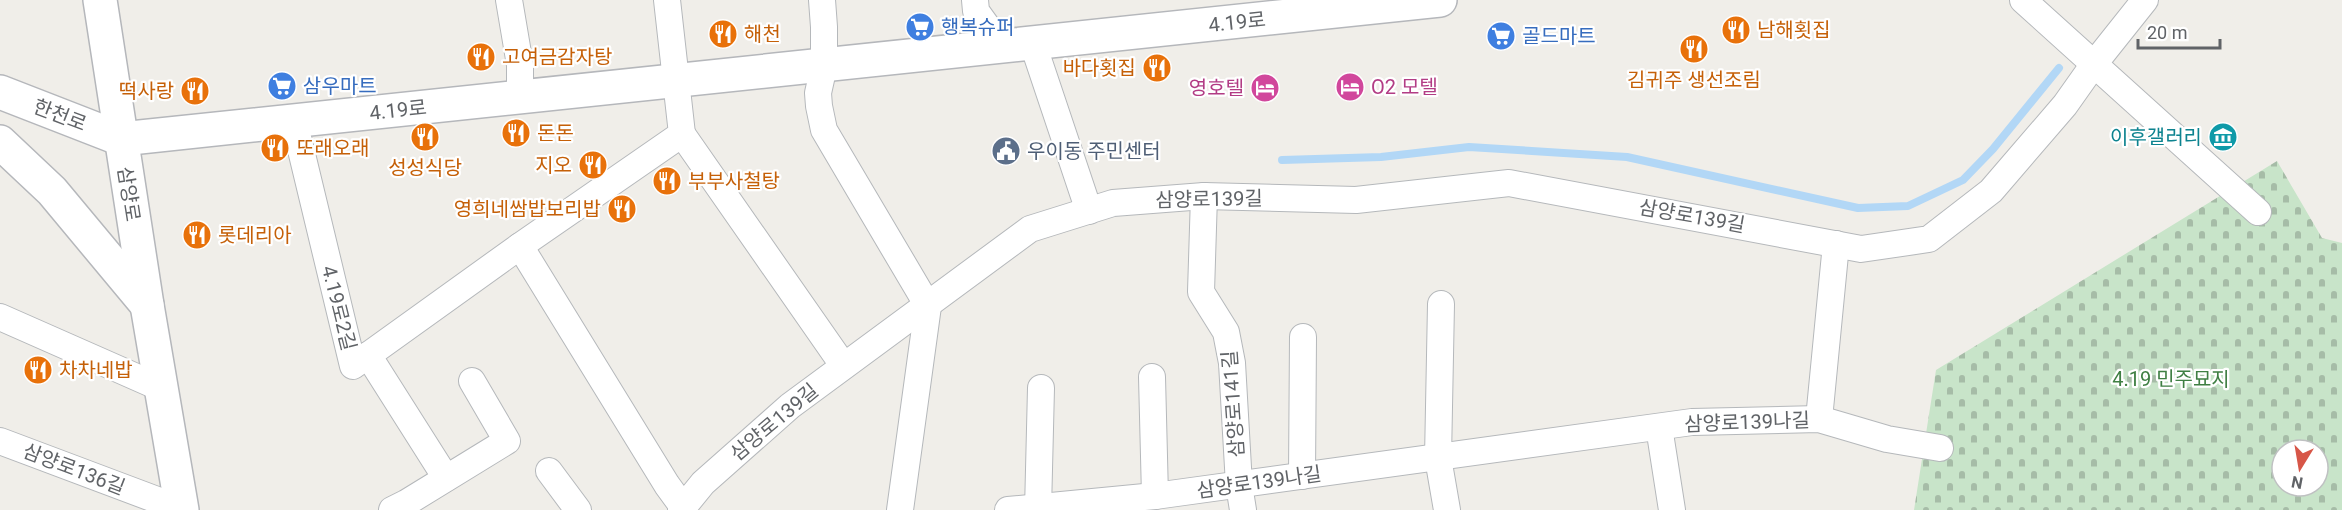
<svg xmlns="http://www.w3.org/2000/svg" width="2342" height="510" viewBox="0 0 2342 510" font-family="Roboto,'Noto Sans KR',sans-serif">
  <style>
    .cemetery { fill: url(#cemetery-stones); fill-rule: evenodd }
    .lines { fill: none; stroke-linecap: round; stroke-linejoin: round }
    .stream { stroke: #b2d7f6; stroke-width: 8 }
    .street-casing { stroke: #b5b8bb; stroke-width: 28 }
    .secondary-casing { stroke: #b5b7bb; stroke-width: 36 }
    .street { stroke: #fff; stroke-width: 26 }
    .secondary { stroke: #fff; stroke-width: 33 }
    .labels { text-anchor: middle; stroke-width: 4.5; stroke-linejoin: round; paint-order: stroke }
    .street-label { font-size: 20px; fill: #606367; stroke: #fff }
    .shop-label { font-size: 20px; fill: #366cbe; stroke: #fff; text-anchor: start }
    .food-label { font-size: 20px; fill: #c56008; stroke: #fff; text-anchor: start }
    .hotel-label { font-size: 20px; fill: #b23c85; stroke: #fff; text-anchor: start }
    .culture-label { font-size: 20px; fill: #0d838f; stroke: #fff; text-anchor: end }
    .service-label { font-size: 20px; fill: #4e5e75; stroke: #fff; text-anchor: start }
    .park-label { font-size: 20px; fill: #3f7f43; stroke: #fff }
  </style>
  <defs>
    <pattern id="cemetery-stones" width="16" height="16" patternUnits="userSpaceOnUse" patternTransform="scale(1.5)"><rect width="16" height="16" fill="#c8e4c9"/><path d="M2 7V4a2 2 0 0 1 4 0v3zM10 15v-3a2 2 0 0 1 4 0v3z" fill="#a6bca7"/></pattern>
  </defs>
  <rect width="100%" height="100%" fill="#f0eee9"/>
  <!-- cemetery -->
  <path class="cemetery" d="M 2277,161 L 2322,238 L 2342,243 L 2342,510 L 1914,510 L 1936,370 ZM 2282,450 L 2318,450 L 2318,486 L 2282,486 Z"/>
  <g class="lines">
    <!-- stream -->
    <path class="stream" d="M 1282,160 L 1381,157 L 1469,147 L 1627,157 L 1858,208 L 1908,206 L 1963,180 L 1993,149 L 2059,68"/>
    <!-- street casing -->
    <g class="street-casing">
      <g id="street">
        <path d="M 509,0 L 520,65 L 520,97"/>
        <path d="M 822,0 L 824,27 L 824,66 L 818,93 L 819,106 L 824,130 L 928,306 L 900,510"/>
        <path d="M 975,0 L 976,11 L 1002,47"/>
        <path d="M 2023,0 L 2258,212"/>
        <path d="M 1033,44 L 1089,211"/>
        <path d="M 294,121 L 353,366 L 520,246 L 682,134 L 667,0"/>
        <path d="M 682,134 L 843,365"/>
        <path d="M 1204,196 L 1201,292 L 1226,332 L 1232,363 L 1239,485 L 1243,510"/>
        <path d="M 520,246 L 667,485 L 683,507"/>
        <path d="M 1441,304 L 1438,458 L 1447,510"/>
        <path d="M 0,317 L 161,388"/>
        <path d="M 368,355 L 446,478"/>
        <path d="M 1152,377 L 1155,496"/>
        <path d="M 1819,419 L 1836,244"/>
        <path d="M 1659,427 L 1672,510"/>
        <path d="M 0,441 L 181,509"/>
        <path d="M 549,471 L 578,510"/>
        <path d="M 1302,476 L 1303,337"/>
        <path d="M 392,510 L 406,503 L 507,441 L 472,381"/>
        <path d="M 681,510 L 703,483 L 790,406 L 1030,229 L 1113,203 L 1204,196 L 1356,200 L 1509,183 L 1861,249 L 1929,239 L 1991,191 L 2065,105 L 2094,64 L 2145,0"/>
        <path d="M 1008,510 L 1155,496 L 1692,422 L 1819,419 L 1887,439 L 1940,448"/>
        <path d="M 1038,510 L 1041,388"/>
      </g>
    </g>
    <!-- secondary casing -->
    <g class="secondary-casing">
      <g id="secondary">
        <path d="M 100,0 L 147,305 L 182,510"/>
        <path d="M 0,92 L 121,139 L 1440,0"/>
        <path d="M 0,142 L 52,191 L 147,305"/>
      </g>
    </g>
    <!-- street -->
    <use href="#street" class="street"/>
    <!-- secondary -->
    <use href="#secondary" class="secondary"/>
  </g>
  <!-- icons -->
  <defs>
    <g id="supermarket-disc" transform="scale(1.5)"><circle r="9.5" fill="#3f7fe0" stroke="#fff"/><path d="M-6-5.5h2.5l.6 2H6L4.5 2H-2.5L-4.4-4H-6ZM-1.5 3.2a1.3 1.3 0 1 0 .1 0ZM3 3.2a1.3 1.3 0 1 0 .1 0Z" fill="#fff"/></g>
    <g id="restaurant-disc" transform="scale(1.5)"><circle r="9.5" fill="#e8710a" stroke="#fff"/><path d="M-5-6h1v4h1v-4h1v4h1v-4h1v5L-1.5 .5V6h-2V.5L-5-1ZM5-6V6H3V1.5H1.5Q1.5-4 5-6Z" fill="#fff"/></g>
    <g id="hotel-disc" transform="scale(1.5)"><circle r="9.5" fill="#d1479c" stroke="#fff"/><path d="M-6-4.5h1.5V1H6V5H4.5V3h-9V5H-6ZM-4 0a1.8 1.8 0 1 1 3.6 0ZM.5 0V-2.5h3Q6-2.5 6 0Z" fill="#fff"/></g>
    <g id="museum-disc" transform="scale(1.5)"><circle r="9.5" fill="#0f9aa8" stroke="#fff"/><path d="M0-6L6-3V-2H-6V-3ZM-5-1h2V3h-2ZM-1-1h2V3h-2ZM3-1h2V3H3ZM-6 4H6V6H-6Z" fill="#fff"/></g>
    <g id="civic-disc" transform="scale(1.5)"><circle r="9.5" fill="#5c6f8a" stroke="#fff"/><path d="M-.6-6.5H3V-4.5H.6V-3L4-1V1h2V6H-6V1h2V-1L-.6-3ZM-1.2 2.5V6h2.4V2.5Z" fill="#fff"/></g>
  </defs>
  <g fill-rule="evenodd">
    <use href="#supermarket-disc" x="920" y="27"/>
    <use href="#restaurant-disc" x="1736" y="30"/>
    <use href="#restaurant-disc" x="723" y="34"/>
    <use href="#supermarket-disc" x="1501" y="36"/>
    <use href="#restaurant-disc" x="1694" y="49"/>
    <use href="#restaurant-disc" x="481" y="57"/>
    <use href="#restaurant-disc" x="1157" y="68"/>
    <use href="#supermarket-disc" x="282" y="86"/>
    <use href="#hotel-disc" x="1350" y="87"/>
    <use href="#hotel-disc" x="1265" y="88"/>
    <use href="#restaurant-disc" x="195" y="91"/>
    <use href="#restaurant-disc" x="516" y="133"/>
    <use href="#restaurant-disc" x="425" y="137"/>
    <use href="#museum-disc" x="2223" y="137"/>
    <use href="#restaurant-disc" x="275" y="148"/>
    <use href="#civic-disc" x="1006" y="151"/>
    <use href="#restaurant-disc" x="593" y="165"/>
    <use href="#restaurant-disc" x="667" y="181"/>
    <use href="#restaurant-disc" x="622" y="209"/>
    <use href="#restaurant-disc" x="197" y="235"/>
    <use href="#restaurant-disc" x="38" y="370"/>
  </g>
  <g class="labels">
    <!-- street labels -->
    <g class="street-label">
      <text transform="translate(1237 22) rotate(-6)" y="7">4.19로</text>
      <text transform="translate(398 110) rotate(-6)" y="7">4.19로</text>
      <text transform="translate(60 115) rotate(21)" y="7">한천로</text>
      <text transform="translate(129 194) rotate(81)" y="7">삼양로</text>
      <text transform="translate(1209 199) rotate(-1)" y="7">삼양로139길</text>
      <text transform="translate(1692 216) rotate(10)" y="7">삼양로139길</text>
      <text transform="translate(339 308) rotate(76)" y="7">4.19로2길</text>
      <text transform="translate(1233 404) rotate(-94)" y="7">삼양로141길</text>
      <text transform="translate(774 422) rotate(-40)" y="7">삼양로139길</text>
      <text transform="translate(1747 422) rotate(-2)" y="7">삼양로139나길</text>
      <text transform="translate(74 469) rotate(21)" y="7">삼양로136길</text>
      <text transform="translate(1259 482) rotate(-8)" y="7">삼양로139나길</text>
    </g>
    <!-- shop labels -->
    <g class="shop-label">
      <text x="941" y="34">행복슈퍼</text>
      <text x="1522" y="43">골드마트</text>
      <text x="303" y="93">삼우마트</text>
    </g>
    <!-- food labels -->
    <g class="food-label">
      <text x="1757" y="37">남해횟집</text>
      <text x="744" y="41">해천</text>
      <text x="502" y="64">고여금감자탕</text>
      <text x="1136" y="75" text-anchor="end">바다횟집</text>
      <text x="1694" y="87" text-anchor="middle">김귀주 생선조림</text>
      <text x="174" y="98" text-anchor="end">떡사랑</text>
      <text x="537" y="140">돈돈</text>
      <text x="296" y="155">또래오래</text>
      <text x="572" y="172" text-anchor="end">지오</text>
      <text x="425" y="175" text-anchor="middle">성성식당</text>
      <text x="688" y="188">부부사철탕</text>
      <text x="601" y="216" text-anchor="end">영희네쌈밥보리밥</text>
      <text x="218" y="242">롯데리아</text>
      <text x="59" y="377">차차네밥</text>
    </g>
    <!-- hotel labels -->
    <g class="hotel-label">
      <text x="1371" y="94">O2 모텔</text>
      <text x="1244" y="95" text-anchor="end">영호텔</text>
    </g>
    <!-- culture labels -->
    <g class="culture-label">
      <text x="2202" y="144">이후갤러리</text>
    </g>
    <!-- service labels -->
    <g class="service-label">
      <text x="1027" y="158">우이동 주민센터</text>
    </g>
    <!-- park labels -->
    <g class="park-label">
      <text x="2171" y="386">4.19 민주묘지</text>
    </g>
  </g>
  <!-- north arrow -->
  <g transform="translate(2300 468) rotate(191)"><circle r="28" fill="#ffffff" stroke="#bfc1c2" stroke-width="1.5"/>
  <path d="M0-4.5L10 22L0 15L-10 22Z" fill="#d75648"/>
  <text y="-9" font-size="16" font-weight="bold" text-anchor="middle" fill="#606367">N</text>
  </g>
  <!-- scale -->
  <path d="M2138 39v9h82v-9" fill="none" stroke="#606367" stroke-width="3"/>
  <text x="2147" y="39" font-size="18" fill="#606367" stroke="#ffffff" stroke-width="4.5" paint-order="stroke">20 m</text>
</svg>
